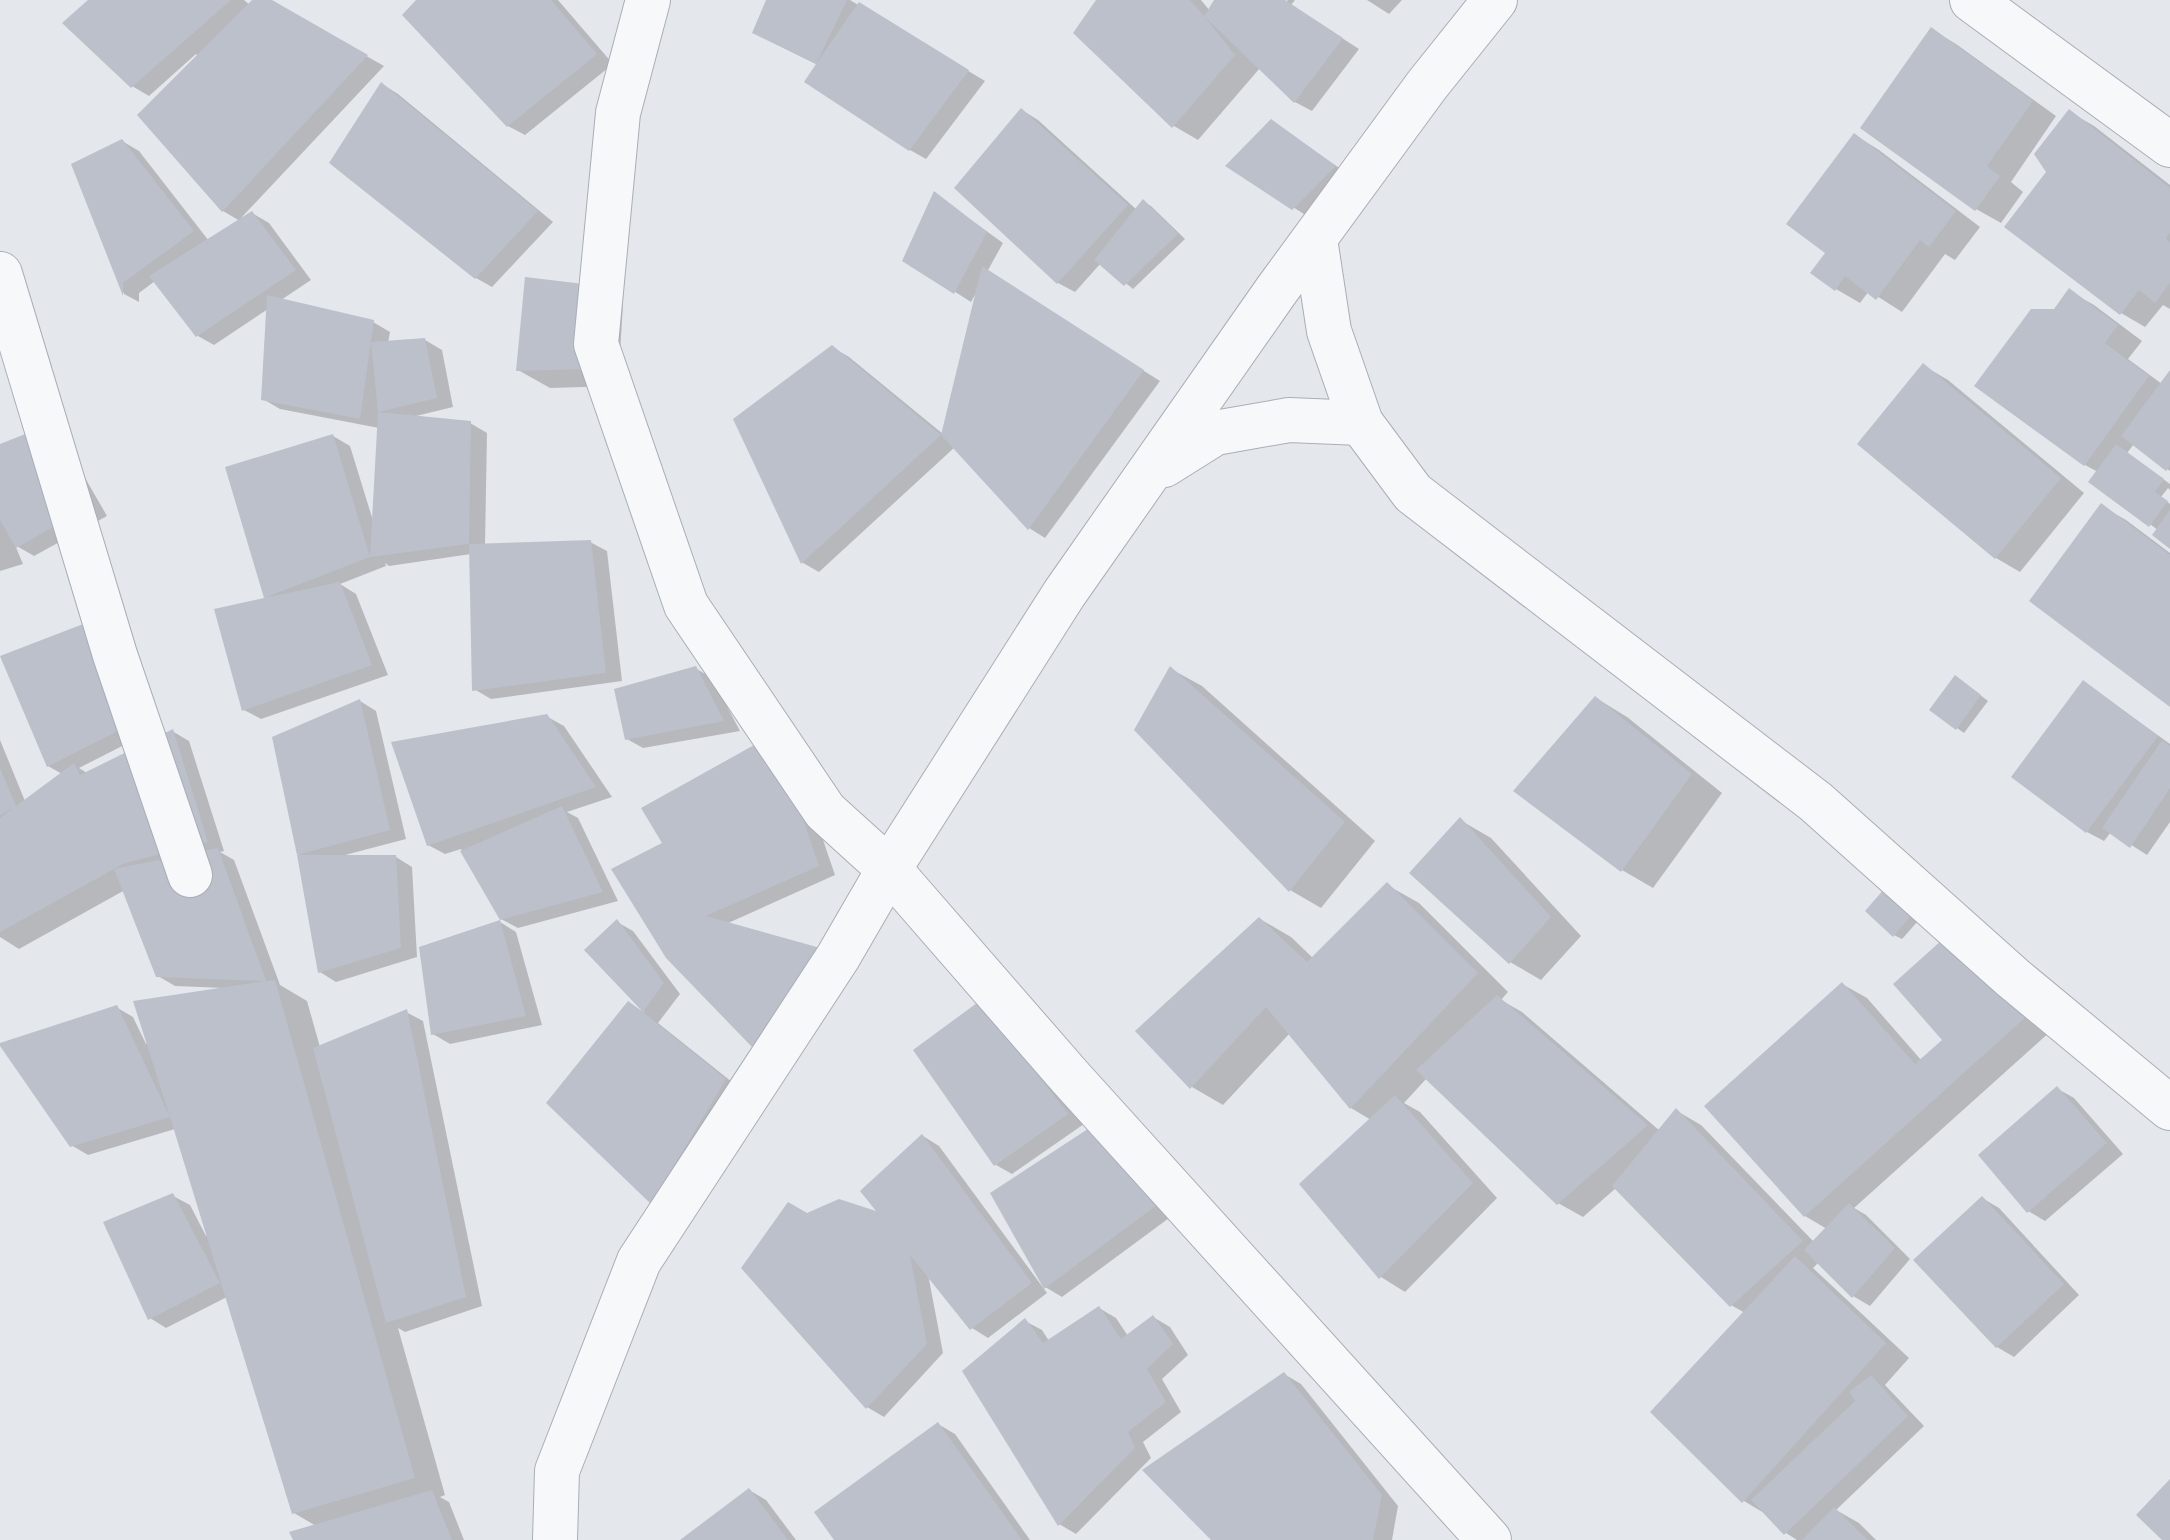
<svg xmlns="http://www.w3.org/2000/svg" width="2170" height="1540" viewBox="0 0 2170 1540" font-family="'Noto Sans',sans-serif">
  <style>
    .shadow { fill: #0003 }
    .building { fill: #bbc0ca }
    .lines { fill: none; stroke-linecap: round; stroke-linejoin: round }
    .minor-casing { stroke: #a9aeb7; stroke-width: 46 }
    .minor { stroke: #f7f8fa; stroke-width: 44 }
  </style>
  <rect width="100%" height="100%" fill="#e4e7ec"/>
  <!-- shadow -->
  <g class="shadow">
    <path d="M 91,0 L 244,0 L 250,5 L 255,0 L 268,0 L 384,66 L 241,218 L 252,213 L 269,223 L 311,280 L 281,300 L 373,322 L 390,332 L 388,343 L 425,340 L 442,350 L 453,407 L 412,417 L 470,423 L 487,433 L 485,545 L 590,542 L 607,551 L 622,681 L 491,699 L 474,689 L 471,554 L 389,566 L 385,563 L 386,566 L 340,584 L 356,594 L 388,675 L 261,719 L 244,710 L 266,600 L 228,468 L 333,436 L 350,446 L 374,524 L 379,428 L 280,409 L 263,399 L 268,309 L 214,345 L 198,336 L 155,281 L 139,293 L 139,302 L 124,294 L 74,165 L 122,141 L 139,151 L 209,241 L 240,221 L 223,211 L 198,57 L 196,54 L 149,96 L 132,86 Z"/>
    <path d="M 419,0 L 558,0 L 613,64 L 525,135 L 508,126 Z"/>
    <path d="M 768,0 L 850,0 L 985,81 L 926,159 L 910,150 L 818,65 L 772,42 Z"/>
    <path d="M 1099,0 L 1201,0 L 1210,11 L 1216,0 L 1283,0 L 1288,3 L 1287,0 L 1295,0 L 1291,5 L 1359,49 L 1312,111 L 1295,102 L 1260,68 L 1198,140 L 1174,126 Z"/>
    <path d="M 1367,0 L 1402,0 L 1389,14 Z"/>
    <path d="M 1931,29 L 1956,44 L 2056,116 L 2011,182 L 2023,192 L 2001,223 L 1976,209 Z"/>
    <path d="M 382,84 L 398,94 L 553,222 L 492,287 L 476,278 Z"/>
    <path d="M 1022,110 L 1038,120 L 1137,210 L 1144,202 L 1151,206 L 1185,239 L 1133,289 L 1101,263 L 1075,292 L 1058,283 L 956,188 Z"/>
    <path d="M 2070,112 L 2094,126 L 2170,185 L 2170,309 L 2163,305 L 2145,327 L 2121,313 Z"/>
    <path d="M 1272,121 L 1352,177 L 1310,218 L 1228,165 Z"/>
    <path d="M 1855,135 L 1879,150 L 1980,227 L 1955,260 L 1945,254 L 1902,312 L 1869,291 L 1860,303 L 1836,289 L 1828,252 Z"/>
    <path d="M 935,194 L 1003,243 L 987,272 L 1160,381 L 1045,538 L 1029,528 L 955,447 L 819,572 L 803,563 L 736,420 L 832,347 L 849,357 L 943,434 L 976,293 L 971,302 L 905,260 Z"/>
    <path d="M 591,287 L 623,305 L 618,386 L 550,388 L 518,370 Z"/>
    <path d="M 2069,291 L 2094,305 L 2142,341 L 2128,359 L 2162,384 L 2170,373 L 2170,471 L 2134,444 L 2127,453 L 2170,484 L 2170,490 L 2168,488 L 2161,497 L 2170,504 L 2170,546 L 2158,530 L 2091,481 L 2098,472 L 2085,465 L 2055,311 Z"/>
    <path d="M 1924,366 L 1948,380 L 2084,493 L 2020,572 L 1996,558 Z"/>
    <path d="M 62,438 L 107,516 L 34,556 L 15,545 L 23,564 L 0,571 L 0,446 Z"/>
    <path d="M 2101,506 L 2126,520 L 2170,553 L 2170,705 Z"/>
    <path d="M 1,658 L 138,738 L 79,768 L 87,773 L 172,731 L 189,741 L 224,851 L 220,852 L 234,860 L 280,985 L 307,1001 L 320,1047 L 406,1012 L 423,1021 L 482,1306 L 405,1332 L 398,1328 L 445,1495 L 440,1497 L 449,1502 L 464,1540 L 295,1540 L 316,1526 L 294,1513 L 227,1297 L 166,1328 L 150,1318 L 173,1196 L 190,1205 L 206,1236 L 208,1235 L 175,1129 L 88,1155 L 71,1145 L 116,1007 L 133,1017 L 146,1044 L 224,988 L 175,986 L 158,976 L 125,890 L 19,949 L 0,937 L 0,740 L 25,801 L 62,774 L 48,766 Z"/>
    <path d="M 695,668 L 712,678 L 740,731 L 643,748 L 627,739 Z"/>
    <path d="M 1171,669 L 1202,686 L 1375,841 L 1321,908 L 1290,890 L 1136,730 Z"/>
    <path d="M 1963,682 L 1988,701 L 1964,733 L 1957,728 Z"/>
    <path d="M 2084,682 L 2170,744 L 2170,822 L 2147,855 L 2111,832 L 2104,841 L 2087,832 L 2014,777 Z"/>
    <path d="M 1596,698 L 1627,717 L 1722,793 L 1653,888 L 1622,870 Z"/>
    <path d="M 360,701 L 376,711 L 406,839 L 345,855 L 396,857 L 412,867 L 417,957 L 336,982 L 320,972 L 299,854 Z"/>
    <path d="M 546,716 L 564,726 L 612,797 L 567,812 L 578,818 L 618,901 L 518,928 L 501,919 L 461,849 L 445,854 L 428,845 Z"/>
    <path d="M 791,746 L 835,875 L 726,924 L 667,957 L 665,843 Z"/>
    <path d="M 1460,820 L 1491,838 L 1581,936 L 1541,980 L 1510,962 Z"/>
    <path d="M 1893,883 L 1927,911 L 1902,939 L 1894,935 Z"/>
    <path d="M 1387,885 L 1419,903 L 1508,992 L 1501,1000 L 1522,1012 L 1660,1131 L 1677,1111 L 1701,1125 L 1814,1242 L 1827,1229 L 1805,1216 L 1842,984 L 1867,998 L 1922,1061 L 1945,1041 L 1952,934 L 2051,1031 L 1854,1208 L 1866,1215 L 1910,1259 L 1870,1306 L 1853,1296 L 1819,1262 L 1813,1268 L 1909,1358 L 1885,1385 L 1924,1426 L 1836,1510 L 1859,1523 L 1876,1540 L 1797,1540 L 1786,1533 L 1769,1516 L 1744,1501 L 1745,1313 L 1731,1305 L 1616,1188 L 1583,1217 L 1558,1203 L 1427,1078 L 1404,1103 L 1420,1112 L 1497,1198 L 1405,1292 L 1381,1277 L 1301,1184 L 1371,1120 L 1351,1108 L 1290,1033 L 1223,1105 L 1192,1087 L 1260,919 L 1291,937 L 1314,959 Z"/>
    <path d="M 500,922 L 516,932 L 542,1025 L 450,1044 L 433,1034 Z"/>
    <path d="M 617,922 L 633,931 L 680,994 L 658,1023 L 742,1090 L 653,1202 L 628,1004 L 645,1012 L 587,950 Z"/>
    <path d="M 981,1003 L 1084,1124 L 1012,1174 L 996,1165 Z"/>
    <path d="M 2058,1089 L 2074,1098 L 2123,1154 L 2045,1221 L 2028,1211 Z"/>
    <path d="M 923,1136 L 939,1146 L 1047,1293 L 988,1338 L 972,1328 L 928,1274 L 943,1353 L 884,1417 L 867,1407 L 808,1215 L 881,1215 Z"/>
    <path d="M 1111,1137 L 1180,1210 L 1062,1297 L 1042,1285 Z"/>
    <path d="M 1982,1198 L 1999,1208 L 2079,1295 L 2014,1357 L 1997,1347 Z"/>
    <path d="M 1099,1308 L 1116,1318 L 1128,1336 L 1153,1317 L 1170,1327 L 1188,1355 L 1162,1379 L 1181,1412 L 1143,1442 L 1151,1458 L 1076,1534 L 1059,1524 L 1025,1321 L 1042,1330 L 1049,1341 Z"/>
    <path d="M 1284,1374 L 1301,1384 L 1398,1506 L 1392,1540 L 1213,1540 Z"/>
    <path d="M 938,1424 L 955,1434 L 1030,1540 L 837,1540 Z"/>
    <path d="M 749,1490 L 766,1500 L 796,1540 L 684,1540 Z"/>
  </g>
  <!-- building -->
  <g class="building">
    <path d="M 88,0 L 231,0 L 131,88 L 62,23 Z"/>
    <path d="M 252,0 L 272,0 L 368,55 L 222,212 L 137,115 Z"/>
    <path d="M 416,0 L 551,0 L 597,54 L 507,127 L 402,15 Z"/>
    <path d="M 766,0 L 847,0 L 816,64 L 859,2 L 969,70 L 909,151 L 804,82 L 816,64 L 752,33 Z"/>
    <path d="M 1096,0 L 1190,0 L 1204,16 L 1214,0 L 1285,0 L 1343,38 L 1294,103 L 1204,16 L 1235,55 L 1172,128 L 1073,33 Z"/>
    <path d="M 1931,27 L 2033,101 L 1987,166 L 2000,176 L 1975,211 L 1860,128 Z"/>
    <path d="M 381,82 L 538,211 L 475,279 L 329,163 Z"/>
    <path d="M 1021,108 L 1128,205 L 1057,284 L 954,188 Z"/>
    <path d="M 2069,109 L 2170,188 L 2170,233 L 2166,238 L 2170,243 L 2170,283 L 2155,303 L 2139,290 L 2120,315 L 2004,227 L 2046,172 L 2034,154 Z"/>
    <path d="M 1271,119 L 1336,166 L 1292,210 L 1225,166 Z"/>
    <path d="M 1854,133 L 1956,211 L 1929,247 L 1920,240 L 1876,300 L 1845,276 L 1835,291 L 1810,273 L 1825,253 L 1786,224 Z"/>
    <path d="M 122,139 L 194,231 L 123,283 L 123,296 L 71,164 Z"/>
    <path d="M 934,191 L 987,232 L 954,294 L 902,261 Z"/>
    <path d="M 1143,199 L 1178,234 L 1124,286 L 1094,260 Z"/>
    <path d="M 252,211 L 296,270 L 196,337 L 149,276 Z"/>
    <path d="M 982,266 L 1144,370 L 1028,530 L 941,435 Z"/>
    <path d="M 525,277 L 592,285 L 587,369 L 516,371 Z"/>
    <path d="M 2069,288 L 2118,325 L 2105,343 L 2149,376 L 2084,466 L 1974,386 L 2031,309 L 2054,309 Z"/>
    <path d="M 267,295 L 374,320 L 360,419 L 261,400 Z"/>
    <path d="M 425,338 L 437,398 L 378,412 L 371,342 Z"/>
    <path d="M 832,345 L 941,435 L 801,564 L 733,419 Z"/>
    <path d="M 1923,363 L 2061,478 L 1995,559 L 1857,444 Z"/>
    <path d="M 2170,370 L 2170,466 L 2166,471 L 2121,436 Z"/>
    <path d="M 378,412 L 471,421 L 469,544 L 370,557 Z"/>
    <path d="M 46,426 L 91,506 L 16,548 L 0,520 L 0,444 Z"/>
    <path d="M 333,434 L 370,557 L 264,598 L 340,582 L 372,665 L 242,711 L 214,609 L 264,598 L 225,467 Z"/>
    <path d="M 2116,444 L 2164,479 L 2155,492 L 2168,501 L 2149,527 L 2088,482 Z"/>
    <path d="M 2101,503 L 2170,555 L 2170,707 L 2029,601 Z"/>
    <path d="M 2170,510 L 2170,549 L 2152,535 Z"/>
    <path d="M 591,540 L 606,673 L 472,691 L 469,544 Z"/>
    <path d="M 91,621 L 122,729 L 47,767 L 0,656 Z"/>
    <path d="M 696,666 L 724,721 L 625,740 L 614,689 Z"/>
    <path d="M 1170,666 L 1345,822 L 1289,892 L 1134,730 Z"/>
    <path d="M 1955,675 L 1981,695 L 1956,730 L 1929,710 Z"/>
    <path d="M 2083,680 L 2158,736 L 2086,833 L 2011,777 Z"/>
    <path d="M 1595,696 L 1692,774 L 1621,872 L 1513,791 Z"/>
    <path d="M 360,699 L 390,830 L 297,855 L 396,855 L 401,948 L 318,973 L 297,855 L 272,737 Z"/>
    <path d="M 547,714 L 596,787 L 427,846 L 391,742 Z"/>
    <path d="M 173,729 L 208,842 L 125,863 L 114,869 L 218,848 L 266,981 L 275,980 L 415,1478 L 292,1514 L 170,1117 L 70,1147 L 0,1046 L 0,1043 L 117,1005 L 170,1117 L 133,1001 L 266,981 L 156,977 L 114,869 L 0,932 L 0,818 L 13,808 L 0,815 L 0,768 L 16,806 L 74,763 L 80,775 Z"/>
    <path d="M 774,734 L 819,866 L 706,916 L 824,949 L 753,1048 L 666,958 L 611,869 L 662,843 L 641,808 Z"/>
    <path d="M 2162,740 L 2170,746 L 2170,788 L 2130,848 L 2102,828 Z"/>
    <path d="M 562,806 L 603,892 L 500,920 L 460,851 Z"/>
    <path d="M 1460,817 L 1551,917 L 1509,964 L 1409,873 Z"/>
    <path d="M 1892,880 L 1920,905 L 1893,937 L 1865,911 Z"/>
    <path d="M 1387,882 L 1478,973 L 1350,1109 L 1266,1007 L 1190,1089 L 1135,1031 L 1259,917 L 1307,962 Z"/>
    <path d="M 617,919 L 664,983 L 643,1012 L 726,1079 L 651,1204 L 546,1103 L 628,1001 L 643,1012 L 584,950 Z"/>
    <path d="M 500,920 L 526,1016 L 431,1035 L 419,947 Z"/>
    <path d="M 1952,931 L 2027,1016 L 1804,1217 L 1704,1106 L 1842,982 L 1915,1064 L 1942,1040 L 1893,984 Z"/>
    <path d="M 1497,995 L 1648,1125 L 1557,1205 L 1416,1070 Z"/>
    <path d="M 981,1000 L 1068,1114 L 994,1166 L 913,1050 Z"/>
    <path d="M 407,1009 L 466,1297 L 386,1323 L 313,1048 Z"/>
    <path d="M 2057,1086 L 2107,1143 L 2027,1213 L 1978,1155 Z"/>
    <path d="M 1395,1095 L 1473,1183 L 1379,1279 L 1299,1184 Z"/>
    <path d="M 1676,1108 L 1803,1241 L 1730,1307 L 1612,1186 Z"/>
    <path d="M 1094,1125 L 1165,1199 L 1044,1289 L 990,1193 Z"/>
    <path d="M 922,1134 L 1032,1283 L 970,1330 L 910,1255 L 927,1344 L 866,1409 L 741,1268 L 788,1202 L 807,1213 L 839,1199 L 876,1211 L 860,1191 Z"/>
    <path d="M 173,1193 L 220,1283 L 148,1320 L 103,1222 Z"/>
    <path d="M 1982,1196 L 2064,1284 L 1996,1348 L 1913,1260 Z"/>
    <path d="M 1849,1203 L 1895,1248 L 1852,1298 L 1804,1250 Z"/>
    <path d="M 1795,1256 L 1886,1343 L 1742,1503 L 1650,1412 Z"/>
    <path d="M 1099,1306 L 1121,1339 L 1153,1315 L 1173,1344 L 1147,1369 L 1166,1402 L 1128,1432 L 1135,1448 L 1058,1526 L 962,1371 L 1025,1318 L 1043,1343 Z"/>
    <path d="M 1284,1372 L 1382,1495 L 1373,1540 L 1211,1540 L 1142,1470 Z"/>
    <path d="M 1871,1375 L 1908,1416 L 1784,1535 L 1751,1500 L 1855,1401 L 1849,1392 Z"/>
    <path d="M 938,1422 L 1022,1540 L 834,1540 L 814,1512 Z"/>
    <path d="M 2170,1479 L 2170,1540 L 2162,1540 L 2136,1515 Z"/>
    <path d="M 749,1488 L 788,1540 L 680,1540 Z"/>
    <path d="M 432,1490 L 452,1540 L 293,1540 L 289,1532 Z"/>
    <path d="M 1834,1507 L 1868,1540 L 1802,1540 Z"/>
  </g>
  <g class="lines">
    <!-- minor casing -->
    <g class="minor-casing">
      <g id="minor">
        <path d="M 648,0 L 618,113 L 596,344 L 686,605 L 825,811 L 889,869 L 1070,1077 L 1489,1540"/>
        <path d="M 1972,0 L 2170,145"/>
        <path d="M 1315,239 L 1329,331 L 1361,423 L 1413,493 L 1816,802 L 2013,978 L 2170,1108"/>
        <path d="M 0,274 L 115,655 L 190,875"/>
        <path d="M 1164,465 L 1215,433 L 1289,420 L 1361,423"/>
        <path d="M 555,1540 L 557,1471 L 639,1261 L 838,957 L 889,869 L 1064,594 L 1276,291 L 1427,85 L 1495,0"/>
      </g>
    </g>
    <!-- minor -->
    <use href="#minor" class="minor"/>
  </g>
</svg>
